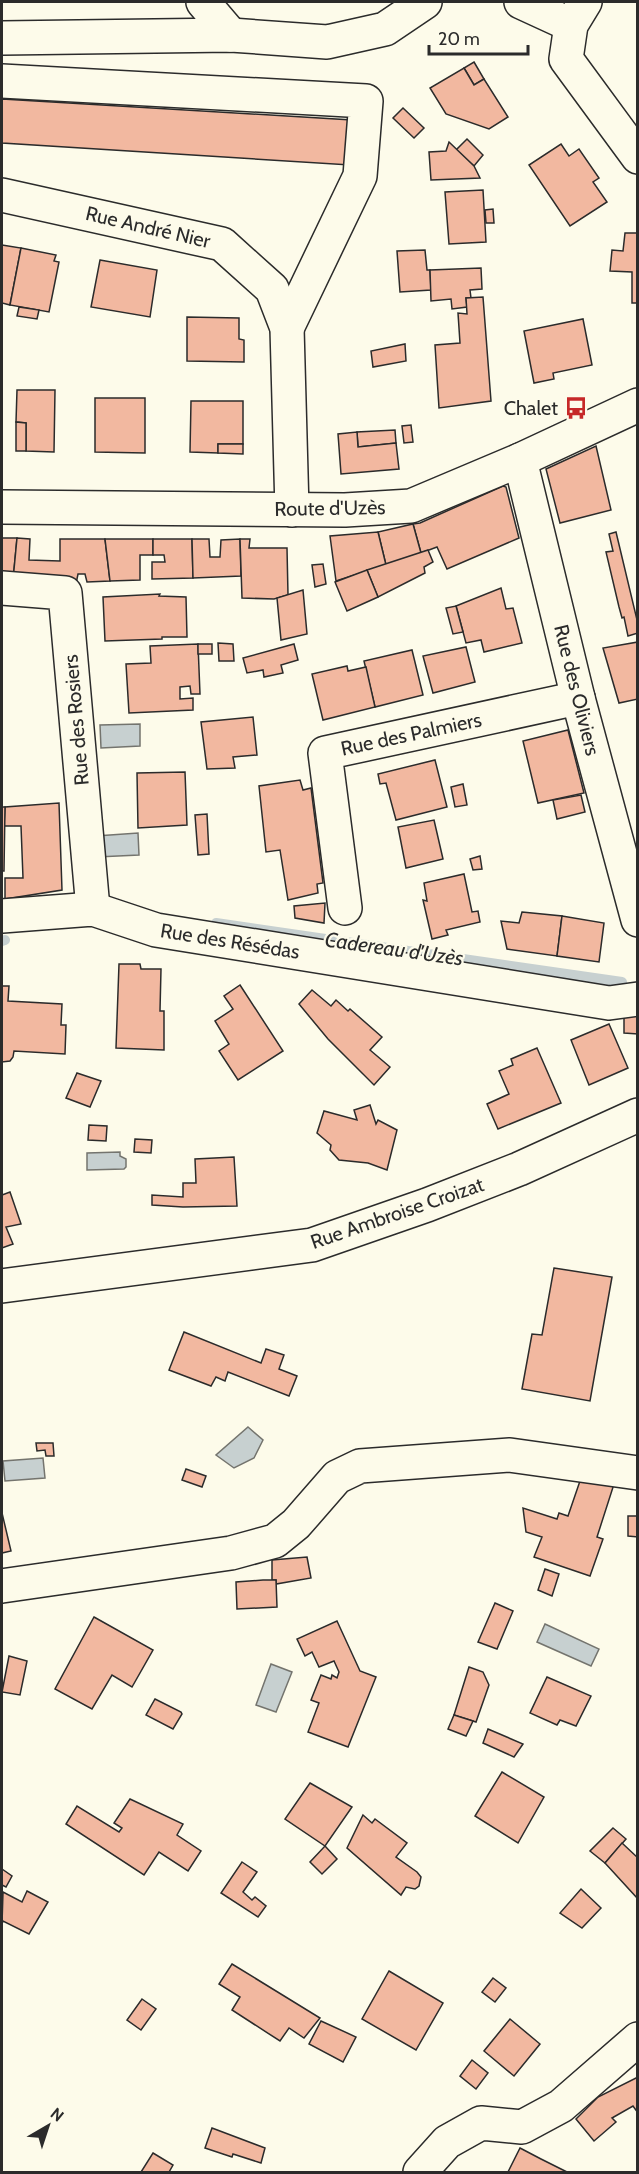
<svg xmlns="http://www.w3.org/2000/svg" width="639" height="2174" viewBox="0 0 639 2174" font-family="Cabin,sans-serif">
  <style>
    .water { fill: #c7d0d0; stroke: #74746e; stroke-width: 1.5 }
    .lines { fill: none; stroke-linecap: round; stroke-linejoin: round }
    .stream { stroke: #c7d0d0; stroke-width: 10 }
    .building { fill: #f2b8a0; stroke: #2b2b2b; stroke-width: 1.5 }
    .minor-casing { stroke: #2b2b2b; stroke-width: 36 }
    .major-casing { stroke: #2b2b2b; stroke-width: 36 }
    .minor { stroke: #fdfbea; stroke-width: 33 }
    .major { stroke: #fdfbea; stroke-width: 33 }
    .labels { text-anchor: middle; stroke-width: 4.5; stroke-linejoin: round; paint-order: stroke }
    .street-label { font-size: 20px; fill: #2b2b2b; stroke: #fdfbea }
    .poi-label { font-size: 20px; fill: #2b2b2b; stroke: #fdfbea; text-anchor: end }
    .water-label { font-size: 21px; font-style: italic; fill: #2b2b2b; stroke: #fdfbea }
  </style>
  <rect width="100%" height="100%" fill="#fdfbea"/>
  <!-- water -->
  <g class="water">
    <path d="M 140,724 L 140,746 L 101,748 L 100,725 Z"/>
    <path d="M 138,833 L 139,855 L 97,857 L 96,836 Z"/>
    <path d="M 120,1152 L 120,1156 L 126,1159 L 126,1167 L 124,1169 L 87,1170 L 87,1153 Z"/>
    <path d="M 248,1427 L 263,1440 L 254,1458 L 234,1468 L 216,1455 Z"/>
    <path d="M 43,1458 L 45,1478 L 5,1481 L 3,1461 Z"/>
    <path d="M 545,1624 L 599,1649 L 591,1666 L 537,1642 Z"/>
    <path d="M 271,1664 L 292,1672 L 276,1712 L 256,1705 Z"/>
  </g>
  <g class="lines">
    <!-- stream -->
    <g class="stream">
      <path d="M 216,923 L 622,982"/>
      <path d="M 2,941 L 5,940"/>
    </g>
  </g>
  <!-- building -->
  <g class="building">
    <path d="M 474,62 L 484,79 L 474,85 L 464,68 Z"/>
    <path d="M 464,68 L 474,85 L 484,79 L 508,117 L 489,129 L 446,114 L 430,88 Z"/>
    <path d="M 2,99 L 352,120 L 350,165 L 2,143 Z"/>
    <path d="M 403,108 L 424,128 L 414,138 L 393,118 Z"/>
    <path d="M 467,139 L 483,155 L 474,166 L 456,150 Z"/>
    <path d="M 449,142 L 474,166 L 480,178 L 431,180 L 429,152 L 446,151 Z"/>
    <path d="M 561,144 L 569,156 L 579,149 L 599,178 L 593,182 L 607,202 L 570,226 L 529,165 Z"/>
    <path d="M 483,190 L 486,242 L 449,244 L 445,192 Z"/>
    <path d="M 493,209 L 494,223 L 486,223 L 485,210 Z"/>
    <path d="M 625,233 L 638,233 L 638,303 L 632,303 L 632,272 L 610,271 L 612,250 L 623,251 Z"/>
    <path d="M 2,245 L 21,248 L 10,305 L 2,303 Z"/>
    <path d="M 21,248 L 56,255 L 54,261 L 59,262 L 49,312 L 10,305 Z"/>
    <path d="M 425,250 L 427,270 L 430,270 L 431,290 L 400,292 L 397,251 Z"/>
    <path d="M 100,260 L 157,270 L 150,317 L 91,307 Z"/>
    <path d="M 481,268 L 482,289 L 470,290 L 471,298 L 466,298 L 467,307 L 452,309 L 451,299 L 431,301 L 430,270 Z"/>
    <path d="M 483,297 L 491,401 L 439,408 L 435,345 L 460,343 L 458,313 L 467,314 L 466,298 Z"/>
    <path d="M 19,307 L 39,310 L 37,319 L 17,316 Z"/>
    <path d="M 187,317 L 239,318 L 239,339 L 244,340 L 244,362 L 187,361 Z"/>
    <path d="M 583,319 L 592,365 L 553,373 L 554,379 L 534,383 L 524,331 Z"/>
    <path d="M 405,344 L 406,361 L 373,367 L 371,351 Z"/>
    <path d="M 17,390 L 55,390 L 54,452 L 26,451 L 26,423 L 16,422 Z"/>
    <path d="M 95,398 L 145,398 L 145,453 L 95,452 Z"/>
    <path d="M 191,401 L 243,401 L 243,444 L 218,444 L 218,453 L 190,452 Z"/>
    <path d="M 16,422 L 26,423 L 26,451 L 16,451 Z"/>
    <path d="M 411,425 L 413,442 L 404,443 L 402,426 Z"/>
    <path d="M 395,430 L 396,443 L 358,447 L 357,432 Z"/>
    <path d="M 357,432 L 358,447 L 396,443 L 399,469 L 341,474 L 338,434 Z"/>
    <path d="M 218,444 L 243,444 L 243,454 L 218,453 Z"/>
    <path d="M 596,446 L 611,510 L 560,523 L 546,469 Z"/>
    <path d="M 503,486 L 506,487 L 519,538 L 447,569 L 437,547 L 421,553 L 413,524 L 420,523 Z"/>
    <path d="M 413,524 L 421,553 L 386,565 L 378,532 Z"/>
    <path d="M 378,532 L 386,565 L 336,581 L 330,536 Z"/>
    <path d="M 616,532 L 638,624 L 638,633 L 628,636 L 624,617 L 622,618 L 619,607 L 606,552 L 613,551 L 609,534 Z"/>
    <path d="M 2,538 L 17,538 L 13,580 L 2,579 Z"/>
    <path d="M 17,538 L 30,539 L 29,560 L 60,561 L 60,539 L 105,539 L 110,581 L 87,582 L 85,574 L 78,574 L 76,584 L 13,580 Z"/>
    <path d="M 105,539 L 153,539 L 153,555 L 140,555 L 140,580 L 110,581 Z"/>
    <path d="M 153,539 L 192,539 L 193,578 L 152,579 L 152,562 L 165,562 L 164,555 L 153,555 Z"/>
    <path d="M 192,539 L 209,539 L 210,557 L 220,557 L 221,540 L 240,539 L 241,576 L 193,578 Z"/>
    <path d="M 240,539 L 250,539 L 249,548 L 287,548 L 288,595 L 274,599 L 242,598 Z"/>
    <path d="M 428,550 L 433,562 L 424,567 L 425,573 L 378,597 L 367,570 Z"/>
    <path d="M 323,564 L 326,584 L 315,587 L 312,565 Z"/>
    <path d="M 367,570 L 378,597 L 347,611 L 335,582 Z"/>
    <path d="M 501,588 L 506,609 L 513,608 L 522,643 L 484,652 L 481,640 L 466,643 L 456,606 Z"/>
    <path d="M 303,590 L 307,634 L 281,640 L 277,598 Z"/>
    <path d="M 160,594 L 159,596 L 186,597 L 187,637 L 162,637 L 162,639 L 105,641 L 103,597 Z"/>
    <path d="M 456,606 L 463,632 L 453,634 L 446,608 Z"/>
    <path d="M 638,642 L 638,699 L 619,703 L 603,648 Z"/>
    <path d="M 218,643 L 233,644 L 234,661 L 219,661 Z"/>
    <path d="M 198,644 L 200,694 L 191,694 L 190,686 L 180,687 L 180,699 L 193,698 L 193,710 L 129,713 L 126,664 L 151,663 L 150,646 Z"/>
    <rect x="198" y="644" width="14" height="10"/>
    <path d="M 294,644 L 298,660 L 281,665 L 283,673 L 264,677 L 263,670 L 247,673 L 243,658 Z"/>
    <path d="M 466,647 L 475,682 L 433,693 L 423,656 Z"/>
    <path d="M 412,650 L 423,695 L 375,707 L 364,661 Z"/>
    <path d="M 347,666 L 348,671 L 366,667 L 375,707 L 323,720 L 312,674 Z"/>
    <path d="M 253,717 L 257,755 L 233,757 L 235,768 L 207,769 L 201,722 Z"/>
    <path d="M 568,730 L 584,793 L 538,803 L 523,741 Z"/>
    <path d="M 435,760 L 447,807 L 396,820 L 386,783 L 380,784 L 378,774 Z"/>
    <path d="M 185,772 L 187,825 L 138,828 L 137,773 Z"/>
    <path d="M 300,780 L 303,790 L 311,788 L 323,883 L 317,884 L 318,893 L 288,900 L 280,850 L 266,852 L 259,786 Z"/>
    <path d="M 463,784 L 467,805 L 455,807 L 451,787 Z"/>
    <path d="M 581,795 L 585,812 L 557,819 L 553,800 Z"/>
    <path d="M 59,803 L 62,890 L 5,899 L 5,878 L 23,878 L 21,826 L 4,826 L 5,807 Z"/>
    <path d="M 2,807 L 5,807 L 4,871 L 2,871 Z"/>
    <path d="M 207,814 L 209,854 L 198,855 L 195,815 Z"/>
    <path d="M 434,820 L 443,859 L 406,868 L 398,827 Z"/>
    <path d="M 480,856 L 482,869 L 473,870 L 470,859 Z"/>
    <path d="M 464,874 L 472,912 L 478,911 L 480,922 L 446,930 L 448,935 L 432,939 L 423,900 L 427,901 L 424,883 Z"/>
    <path d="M 325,903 L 324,923 L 295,918 L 294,906 Z"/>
    <path d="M 522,912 L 562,916 L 557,956 L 507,949 L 501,921 L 519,923 Z"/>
    <path d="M 562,916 L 604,923 L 599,962 L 557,956 Z"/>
    <path d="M 119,964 L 140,964 L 141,969 L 161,969 L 160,1011 L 164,1011 L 164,1050 L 116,1048 Z"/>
    <path d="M 240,985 L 283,1051 L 238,1080 L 219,1051 L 229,1044 L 215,1021 L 233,1009 L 224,996 Z"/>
    <path d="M 2,986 L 9,986 L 8,1001 L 62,1004 L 61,1025 L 66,1025 L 65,1054 L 14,1051 L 13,1057 L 10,1061 L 2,1062 Z"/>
    <path d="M 312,990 L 331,1006 L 336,1000 L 348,1011 L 350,1009 L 382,1037 L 370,1050 L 390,1067 L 374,1085 L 328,1039 L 299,1004 Z"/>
    <path d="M 624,1006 L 638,1006 L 638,1034 L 624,1033 Z"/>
    <path d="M 609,1024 L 628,1068 L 589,1085 L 571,1040 Z"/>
    <path d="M 537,1048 L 561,1103 L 498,1129 L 487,1104 L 509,1094 L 499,1071 L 513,1065 L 511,1059 Z"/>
    <path d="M 77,1073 L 101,1081 L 90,1107 L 66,1098 Z"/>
    <path d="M 370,1105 L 376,1124 L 378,1120 L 397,1130 L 387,1170 L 368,1163 L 339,1160 L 330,1150 L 331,1145 L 317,1133 L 324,1111 L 357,1120 L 354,1110 Z"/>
    <path d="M 89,1125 L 107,1126 L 106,1141 L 88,1140 Z"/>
    <path d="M 135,1139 L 152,1140 L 151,1153 L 134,1152 Z"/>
    <path d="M 234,1157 L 237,1206 L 183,1207 L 152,1205 L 152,1195 L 183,1197 L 183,1183 L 196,1183 L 195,1159 Z"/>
    <path d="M 10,1192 L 21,1224 L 6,1227 L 13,1244 L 2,1248 L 2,1195 Z"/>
    <path d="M 554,1268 L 612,1277 L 590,1401 L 522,1389 L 532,1334 L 542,1335 Z"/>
    <path d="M 184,1332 L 261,1363 L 266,1349 L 284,1355 L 279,1369 L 297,1376 L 289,1396 L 228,1372 L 225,1381 L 216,1377 L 211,1386 L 169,1370 Z"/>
    <path d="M 36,1443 L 53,1443 L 54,1456 L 46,1456 L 45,1450 L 37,1451 Z"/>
    <path d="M 186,1469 L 206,1476 L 202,1487 L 182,1480 Z"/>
    <path d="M 581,1478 L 615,1481 L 597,1537 L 603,1539 L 590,1576 L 534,1557 L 542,1537 L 526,1532 L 523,1508 L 557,1519 L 559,1513 L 568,1516 Z"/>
    <path d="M 2,1513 L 11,1551 L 2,1553 Z"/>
    <path d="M 628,1516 L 638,1516 L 638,1537 L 628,1536 Z"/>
    <path d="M 307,1557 L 311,1578 L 276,1584 L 276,1580 L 272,1580 L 272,1560 Z"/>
    <path d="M 545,1569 L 559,1574 L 552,1596 L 538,1590 Z"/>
    <path d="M 263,1580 L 276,1580 L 277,1607 L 237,1609 L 236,1582 Z"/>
    <path d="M 495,1603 L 513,1611 L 497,1649 L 478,1642 Z"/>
    <path d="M 94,1617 L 153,1650 L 132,1687 L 112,1675 L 92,1709 L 55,1689 Z"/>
    <path d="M 337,1621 L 360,1671 L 376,1677 L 348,1747 L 308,1732 L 319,1703 L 311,1700 L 321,1675 L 331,1679 L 332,1675 L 337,1678 L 339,1672 L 334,1661 L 319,1667 L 312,1652 L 305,1656 L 297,1639 Z"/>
    <path d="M 9,1656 L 27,1661 L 20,1695 L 2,1692 Z"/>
    <path d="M 469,1667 L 483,1672 L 489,1685 L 476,1722 L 454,1715 Z"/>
    <path d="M 547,1677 L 591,1696 L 576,1726 L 560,1720 L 557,1725 L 530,1713 Z"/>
    <path d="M 155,1699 L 181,1712 L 182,1714 L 173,1729 L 146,1715 Z"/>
    <path d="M 454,1715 L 473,1721 L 466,1736 L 448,1729 Z"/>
    <path d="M 488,1729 L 523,1744 L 514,1757 L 483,1743 Z"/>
    <path d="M 502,1772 L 544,1797 L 518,1843 L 475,1816 Z"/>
    <path d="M 310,1783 L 352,1807 L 325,1846 L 285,1819 Z"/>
    <path d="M 130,1799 L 183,1824 L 177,1835 L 201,1851 L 188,1871 L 159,1852 L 144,1875 L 66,1824 L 77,1806 L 119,1832 L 122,1828 L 114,1823 Z"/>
    <path d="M 363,1815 L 372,1823 L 375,1819 L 407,1843 L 396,1857 L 417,1872 L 421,1877 L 419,1886 L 415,1889 L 406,1887 L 401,1895 L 347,1848 Z"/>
    <path d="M 613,1828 L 626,1839 L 605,1863 L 590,1851 Z"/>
    <path d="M 622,1843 L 638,1858 L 638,1899 L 605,1863 Z"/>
    <path d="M 325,1846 L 337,1859 L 322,1874 L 310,1862 Z"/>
    <path d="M 242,1862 L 257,1872 L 243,1892 L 252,1900 L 255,1897 L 266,1906 L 258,1917 L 221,1893 Z"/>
    <path d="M 2,1869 L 12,1876 L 6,1887 L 2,1885 Z"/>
    <path d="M 581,1889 L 601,1908 L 582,1928 L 560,1913 Z"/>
    <path d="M 27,1891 L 48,1902 L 29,1934 L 3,1921 L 2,1924 L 3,1892 L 22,1902 Z"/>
    <path d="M 232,1964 L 320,2018 L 304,2038 L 289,2028 L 280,2041 L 232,2010 L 240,1997 L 219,1984 Z"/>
    <path d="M 389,1971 L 443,2003 L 416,2050 L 362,2019 Z"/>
    <path d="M 493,1978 L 506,1988 L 495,2002 L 482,1992 Z"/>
    <path d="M 142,1999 L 156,2009 L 141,2030 L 127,2020 Z"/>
    <path d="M 510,2019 L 540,2044 L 514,2076 L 484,2051 Z"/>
    <path d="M 321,2021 L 356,2037 L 343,2062 L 309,2044 Z"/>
    <path d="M 472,2060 L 488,2073 L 476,2089 L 460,2076 Z"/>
    <path d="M 638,2077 L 638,2113 L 633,2106 L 612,2118 L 616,2122 L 594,2141 L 576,2119 L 598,2097 Z"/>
    <path d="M 212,2128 L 265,2148 L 261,2163 L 233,2154 L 232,2157 L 205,2148 Z"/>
    <path d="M 520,2148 L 541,2159 L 567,2172 L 508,2172 Z"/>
    <path d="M 153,2153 L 173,2165 L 169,2172 L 141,2172 Z"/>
  </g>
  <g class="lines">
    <!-- minor casing -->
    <g class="minor-casing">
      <g id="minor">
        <path d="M 203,2 L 231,35"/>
        <path d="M 521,2 L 571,25"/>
        <path d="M 585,2 L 571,25 L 566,59 L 638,157"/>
        <path d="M 2,38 L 231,35 L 327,42 L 385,29 L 425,2"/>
        <path d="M 2,81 L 366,101 L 360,176 L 287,328"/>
        <path d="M 2,195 L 222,244 L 272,289 L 287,328 L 292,510"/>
        <path d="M 520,460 L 578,698 L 638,920"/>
        <path d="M 2,588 L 65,593 L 93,909"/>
        <path d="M 345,908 L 325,753 L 578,698"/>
        <path d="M 2,916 L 93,909 L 156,930 L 609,1003 L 638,999"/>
        <path d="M 2,1286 L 312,1245 L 427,1205 L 519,1169 L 638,1115"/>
        <path d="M 2,1586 L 231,1553 L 275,1541 L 296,1524 L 337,1477 L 360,1466 L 510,1455 L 638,1473"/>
        <path d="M 420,2172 L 447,2142 L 481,2123 L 522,2127 L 561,2106 L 638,2039"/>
      </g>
    </g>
    <!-- major casing -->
    <g class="major-casing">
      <path id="major" d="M 2,507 L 345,510 L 411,506 L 520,460 L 638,405"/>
    </g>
    <!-- minor -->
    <use href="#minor" class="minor"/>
    <!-- major -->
    <use href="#major" class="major"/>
  </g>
  <!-- icons -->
  <defs>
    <g id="bus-bare" transform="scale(1.8)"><path d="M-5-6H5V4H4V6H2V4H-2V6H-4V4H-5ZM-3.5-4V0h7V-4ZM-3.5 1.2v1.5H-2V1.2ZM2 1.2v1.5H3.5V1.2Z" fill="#c62828" stroke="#fdfbea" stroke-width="2.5" paint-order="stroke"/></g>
  </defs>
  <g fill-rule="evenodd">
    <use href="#bus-bare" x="576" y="408"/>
  </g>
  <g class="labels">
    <!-- street labels -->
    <g class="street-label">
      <text transform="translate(148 227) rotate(13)" y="7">Rue André Nier</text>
      <text transform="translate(330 508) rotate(-1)" y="7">Route d'Uzès</text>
      <text transform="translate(577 690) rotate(76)" y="7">Rue des Oliviers</text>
      <text transform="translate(76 720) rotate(-95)" y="7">Rue des Rosiers</text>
      <text transform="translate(411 734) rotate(-12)" y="7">Rue des Palmiers</text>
      <text transform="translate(230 941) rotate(9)" y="7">Rue des Résédas</text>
      <text transform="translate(397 1213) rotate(-19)" y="7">Rue Ambroise Croizat</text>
    </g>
    <!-- poi labels -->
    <g class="poi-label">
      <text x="558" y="415">Chalet</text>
    </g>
    <!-- water labels -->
    <g class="water-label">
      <text transform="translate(394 949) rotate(8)" y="7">Cadereau d'Uzès</text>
    </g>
  </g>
  <!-- border -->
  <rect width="639" height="2174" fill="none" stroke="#2b2b2b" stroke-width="6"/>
  <!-- north arrow -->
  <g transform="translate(48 2126) rotate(39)" stroke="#fdfbea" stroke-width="4.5" paint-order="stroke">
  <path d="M0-4.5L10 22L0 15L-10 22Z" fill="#2b2b2b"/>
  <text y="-9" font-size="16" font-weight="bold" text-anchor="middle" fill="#2b2b2b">N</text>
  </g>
  <!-- scale -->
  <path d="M429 45v9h99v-9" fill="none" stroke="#2b2b2b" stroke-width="3"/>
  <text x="438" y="45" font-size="18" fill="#2b2b2b" stroke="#fdfbea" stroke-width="4.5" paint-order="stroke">20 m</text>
</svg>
